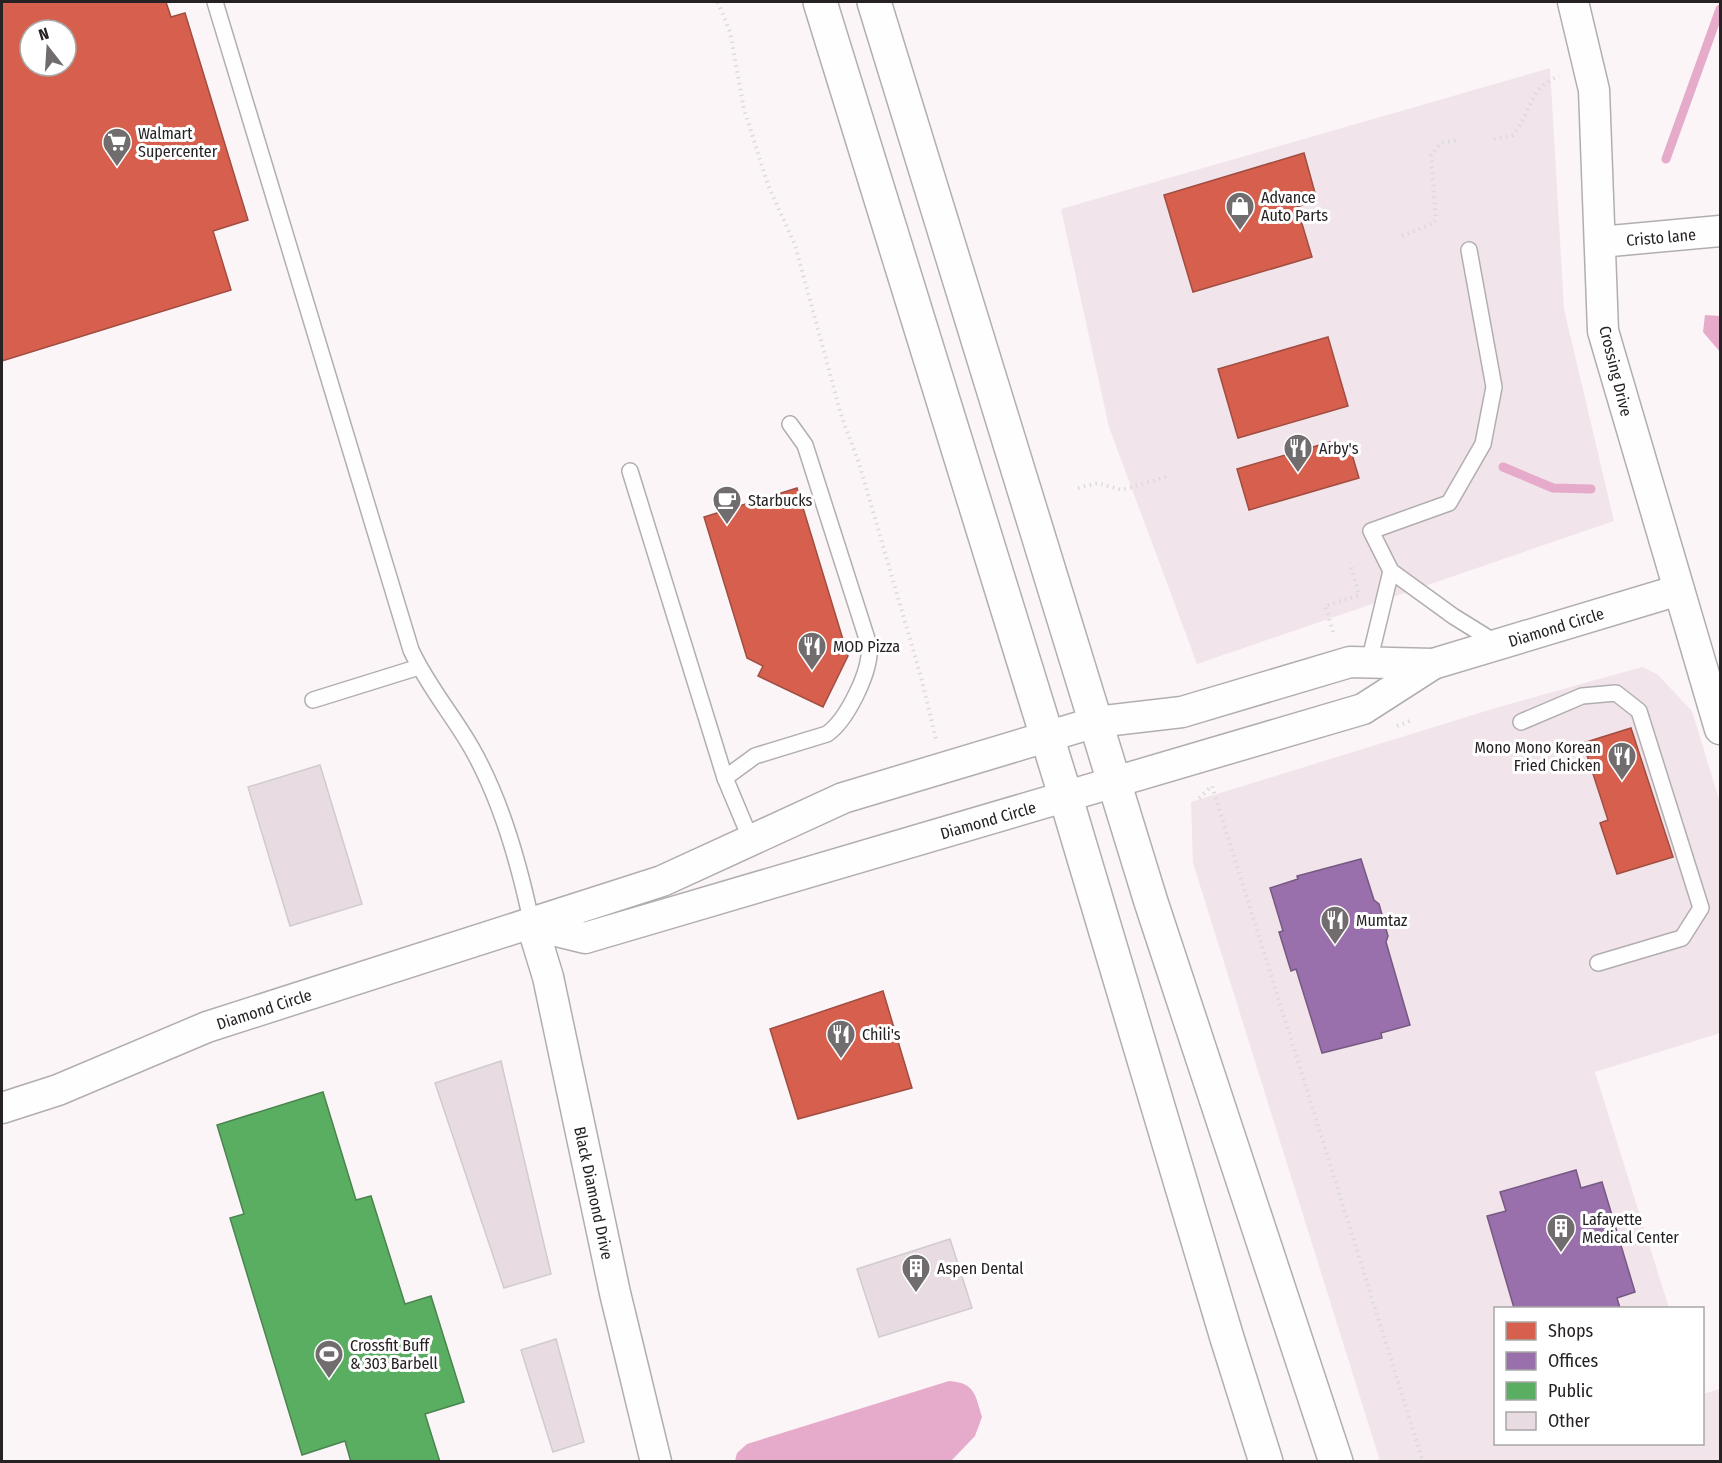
<svg xmlns="http://www.w3.org/2000/svg" width="1722" height="1463" viewBox="0 0 1722 1463" font-family="'Fira Sans Condensed',sans-serif">
  <style>
    .built { fill: #f1e4ea }
    .water { fill: #e6abca }
    .shops { fill: #d6604d; stroke: #a14d41; stroke-width: 1.5; fill-rule: evenodd }
    .offices { fill: #9970ab; stroke: #765982; stroke-width: 1.5 }
    .public { fill: #5aae61; stroke: #4a844f; stroke-width: 1.5 }
    .lines { fill: none; stroke-linecap: round; stroke-linejoin: round }
    .stream { stroke: #e6abca; stroke-width: 9 }
    .building { fill: #e8dce2; stroke: #d0cbce; stroke-width: 1.5 }
    .service-casing { stroke: #b2aeb0; stroke-width: 18 }
    .minor-casing { stroke: #b2aeb0; stroke-width: 33 }
    .primary-casing { stroke: #b2aeb0; stroke-width: 36 }
    .path { stroke: #dcdbdb; stroke-width: 4; stroke-dasharray: 1.5 4.5; stroke-linecap: butt }
    .service { stroke: #fefefe; stroke-width: 15 }
    .minor { stroke: #fefefe; stroke-width: 30 }
    .primary { stroke: #fefefe; stroke-width: 33 }
    .labels { text-anchor: middle; stroke-width: 6; stroke-linejoin: round; paint-order: stroke }
    .poi-label { font-size: 16px; fill: #262224; stroke: #fff; text-anchor: start }
    .street-label { font-size: 16px; fill: #262224; stroke: #fff }
  </style>
  <rect width="100%" height="100%" fill="#fbf5f8"/>
  <!-- built -->
  <g class="built">
    <path d="M 1550,68 L 1564,309 L 1614,521 L 1197,664 L 1109,427 L 1061,209 Z"/>
    <path d="M 1642,667 L 1657,674 L 1692,711 L 1720,803 L 1720,1033 L 1595,1072 L 1669,1308 L 1496,1308 L 1496,1444 L 1702,1444 L 1703,1394 L 1720,1389 L 1720,1461 L 1380,1461 L 1193,863 L 1191,802 L 1499,707 Z"/>
  </g>
  <!-- water -->
  <g class="water">
    <path d="M 1705,315 L 1720,316 L 1720,352 L 1703,332 Z"/>
    <path d="M 949,1381 C 975,1383 975,1394 982,1417 L 975,1436 L 951,1461 L 735,1461 L 737,1453 L 747,1444 Z"/>
  </g>
  <!-- shops -->
  <g class="shops">
    <path d="M 2,2 L 166,2 L 171,17 L 185,13 L 248,220 L 213,231 L 231,290 L 2,361 ZM 30,30 L 66,30 L 66,66 L 30,66 Z"/>
    <path d="M 1304,153 L 1317,200 L 1297,207 L 1312,257 L 1193,292 L 1164,195 Z"/>
    <path d="M 1328,337 L 1348,406 L 1238,438 L 1218,369 Z"/>
    <path d="M 1330,442 L 1334,456 L 1351,451 L 1359,478 L 1249,510 L 1237,469 Z"/>
    <path d="M 797,488 L 848,656 L 823,707 L 758,676 L 763,666 L 747,658 L 704,517 Z"/>
    <path d="M 1631,728 L 1673,857 L 1617,874 L 1600,823 L 1608,820 L 1583,743 Z"/>
    <path d="M 883,991 L 912,1088 L 798,1119 L 770,1029 Z"/>
  </g>
  <!-- offices -->
  <g class="offices">
    <path d="M 1361,859 L 1374,900 L 1379,904 L 1388,936 L 1386,942 L 1410,1025 L 1381,1033 L 1382,1038 L 1322,1053 L 1296,969 L 1291,971 L 1279,932 L 1283,931 L 1270,888 L 1298,879 L 1297,876 Z"/>
    <path d="M 1576,1170 L 1581,1188 L 1602,1182 L 1635,1292 L 1617,1298 L 1620,1308 L 1514,1308 L 1487,1216 L 1506,1211 L 1500,1192 Z"/>
  </g>
  <!-- public -->
  <path class="public" d="M 323,1092 L 356,1200 L 371,1196 L 405,1304 L 431,1296 L 464,1402 L 425,1414 L 440,1462 L 351,1462 L 345,1441 L 302,1455 L 230,1218 L 244,1214 L 217,1125 Z"/>
  <g class="lines">
    <!-- stream -->
    <g class="stream">
      <path d="M 1666,159 L 1720,9"/>
      <path d="M 1503,467 L 1553,488 L 1591,489"/>
    </g>
  </g>
  <!-- building -->
  <g class="building">
    <path d="M 320,765 L 362,904 L 290,926 L 248,787 Z"/>
    <path d="M 501,1061 L 551,1274 L 504,1288 L 435,1083 Z"/>
    <path d="M 950,1239 L 972,1308 L 879,1337 L 857,1269 Z"/>
    <path d="M 556,1339 L 584,1442 L 553,1452 L 521,1350 Z"/>
  </g>
  <g class="lines">
    <!-- service casing -->
    <g class="service-casing">
      <g id="service">
        <path d="M 215,2 L 411,650 C 427,685 452,714 471,747 C 501,799 520,867 532,925"/>
        <path d="M 1469,250 L 1494,387 L 1483,444 L 1449,503 L 1371,531 L 1391,571 L 1453,616 L 1498,644"/>
        <path d="M 630,471 L 725,778 L 751,840"/>
        <path d="M 1369,662 L 1391,571"/>
        <path d="M 313,700 L 419,667"/>
        <path d="M 1521,722 L 1582,696 L 1616,693 L 1639,711 L 1701,908 L 1682,938 L 1598,963"/>
        <path d="M 725,778 L 755,756 L 827,734 C 847,720 872,670 869,645 L 805,445 L 790,424"/>
      </g>
    </g>
    <!-- minor casing -->
    <g class="minor-casing">
      <g id="minor">
        <path d="M 1573,2 L 1594,90 L 1603,331 L 1720,729"/>
        <path d="M 1600,242 L 1720,231"/>
        <path d="M 532,925 L 585,938 L 1363,709 L 1433,664 L 1679,590"/>
        <path d="M 532,925 L 548,977 L 615,1293 L 656,1462"/>
        <path d="M 2,1108 L 58,1090 L 207,1027 L 662,881 L 843,798 L 1096,722 L 1182,712 L 1350,662 L 1433,664"/>
      </g>
    </g>
    <!-- primary casing -->
    <g class="primary-casing">
      <g id="primary">
        <path d="M 820,2 L 1066,798 L 1227,1338 L 1266,1462"/>
        <path d="M 874,2 L 1151,902 L 1336,1462"/>
      </g>
    </g>
    <!-- path -->
    <g class="path">
      <path d="M 718,2 L 730,32 L 744,109 L 768,185 L 795,245 L 842,418 L 859,463 L 921,677 L 936,739"/>
      <path d="M 1494,139 L 1513,135 C 1533,111 1527,89 1559,76"/>
      <path d="M 1402,236 L 1434,223 L 1436,219 L 1431,155 L 1441,143 L 1459,140"/>
      <path d="M 1078,488 L 1098,483 L 1122,490 L 1166,477"/>
      <path d="M 1333,632 L 1325,606 L 1359,595 L 1350,563"/>
      <path d="M 1397,726 L 1410,721"/>
      <path d="M 1199,798 L 1212,786 L 1423,1462"/>
    </g>
    <!-- service -->
    <use href="#service" class="service"/>
    <!-- minor -->
    <use href="#minor" class="minor"/>
    <!-- primary -->
    <use href="#primary" class="primary"/>
  </g>
  <!-- icons -->
  <defs>
    <g id="supermarket-pin" transform="scale(1.5)"><path d="M0 17L-7.5 6A9.5 9.5 0 1 1 7.5 6Z" fill="#716c6e" stroke="#fff"/><path d="M-6-5.5h2.5l.6 2H6L4.5 2H-2.5L-4.4-4H-6ZM-1.5 3.2a1.3 1.3 0 1 0 .1 0ZM3 3.2a1.3 1.3 0 1 0 .1 0Z" fill="#fff"/></g>
    <g id="shop-pin" transform="scale(1.5)"><path d="M0 17L-7.5 6A9.5 9.5 0 1 1 7.5 6Z" fill="#716c6e" stroke="#fff"/><path d="M-5-2.5h2.3a2.7 3.5 0 0 1 5.4 0H5L5.5 6h-11ZM-1.5-2.5h3a1.5 2.3 0 0 0-3 0Z" fill="#fff"/></g>
    <g id="restaurant-pin" transform="scale(1.5)"><path d="M0 17L-7.5 6A9.5 9.5 0 1 1 7.5 6Z" fill="#716c6e" stroke="#fff"/><path d="M-5-6h1v4h1v-4h1v4h1v-4h1v5L-1.5 .5V6h-2V.5L-5-1ZM5-6V6H3V1.5H1.5Q1.5-4 5-6Z" fill="#fff"/></g>
    <g id="cafe-pin" transform="scale(1.5)"><path d="M0 17L-7.5 6A9.5 9.5 0 1 1 7.5 6Z" fill="#716c6e" stroke="#fff"/><path d="M-5.5-4.5H6V0H3Q3 3.5 0 3.5H-2.5Q-5.5 3.5-5.5 0ZM3-3.2v2h1.7v-2ZM-6 4.5H4V6H-6Z" fill="#fff"/></g>
    <g id="building-pin" transform="scale(1.5)"><path d="M0 17L-7.5 6A9.5 9.5 0 1 1 7.5 6Z" fill="#716c6e" stroke="#fff"/><path d="M-4-6H4V6H1V3H-1V6H-4ZM-2.5-4.3h1.7v1.8h-1.7ZM.8-4.3h1.7v1.8H.8ZM-2.5-1h1.7V.8h-1.7ZM.8-1h1.7V.8H.8Z" fill="#fff"/></g>
    <g id="stadium-pin" transform="scale(1.5)"><path d="M0 17L-7.5 6A9.5 9.5 0 1 1 7.5 6Z" fill="#716c6e" stroke="#fff"/><path d="M0-5a6.5 5 0 1 0 0 10a6.5 5 0 1 0 0-10ZM-3.5-1.8h7v3.6h-7Z" fill="#fff"/></g>
  </defs>
  <g fill-rule="evenodd">
    <use href="#supermarket-pin" x="117" y="142"/>
    <use href="#shop-pin" x="1240" y="206"/>
    <use href="#restaurant-pin" x="1298" y="448"/>
    <use href="#cafe-pin" x="727" y="500"/>
    <use href="#restaurant-pin" x="812" y="646"/>
    <use href="#restaurant-pin" x="1622" y="756"/>
    <use href="#restaurant-pin" x="1335" y="920"/>
    <use href="#restaurant-pin" x="841" y="1034"/>
    <use href="#building-pin" x="1561" y="1228"/>
    <use href="#building-pin" x="916" y="1268"/>
    <use href="#stadium-pin" x="329" y="1354"/>
  </g>
  <g class="labels">
    <!-- poi labels -->
    <g class="poi-label">
      <text x="138" y="139">Walmart<tspan x="138" dy="18">Supercenter</tspan></text>
      <text x="1261" y="203">Advance<tspan x="1261" dy="18">Auto Parts</tspan></text>
      <text x="1319" y="454">Arby's</text>
      <text x="748" y="506">Starbucks</text>
      <text x="833" y="652">MOD Pizza</text>
      <text x="1601" y="753" text-anchor="end">Mono Mono Korean<tspan x="1601" dy="18">Fried Chicken</tspan></text>
      <text x="1356" y="926">Mumtaz</text>
      <text x="862" y="1040">Chili's</text>
      <text x="1582" y="1225">Lafayette<tspan x="1582" dy="18">Medical Center</tspan></text>
      <text x="937" y="1274">Aspen Dental</text>
      <text x="350" y="1351">Crossfit Buff<tspan x="350" dy="18">&amp; 303 Barbell</tspan></text>
    </g>
    <!-- street labels -->
    <g class="street-label">
      <text transform="translate(1661 237) rotate(-5)" y="6">Cristo lane</text>
      <text transform="translate(1616 371) rotate(76)" y="6">Crossing Drive</text>
      <text transform="translate(1556 627) rotate(-17)" y="6">Diamond Circle</text>
      <text transform="translate(988 820) rotate(-16)" y="6">Diamond Circle</text>
      <text transform="translate(264 1009) rotate(-18)" y="6">Diamond Circle</text>
      <text transform="translate(594 1193) rotate(78)" y="6">Black Diamond Drive</text>
    </g>
  </g>
  <!-- border -->
  <rect width="1722" height="1463" fill="none" stroke="#262224" stroke-width="6"/>
  <!-- legend -->
  <rect x="1494" y="1307" width="210" height="138" fill="#ffffff" stroke="#a8a7a7" stroke-width="1.5"/>
  <rect x="1506" y="1322" width="30" height="18" fill="#d6604d" stroke="#a8a7a7" stroke-width="1.5"/>
  <text x="1548" y="1337" font-size="18" fill="#262224">Shops</text>
  <rect x="1506" y="1352" width="30" height="18" fill="#9970ab" stroke="#a8a7a7" stroke-width="1.5"/>
  <text x="1548" y="1367" font-size="18" fill="#262224">Offices</text>
  <rect x="1506" y="1382" width="30" height="18" fill="#5aae61" stroke="#a8a7a7" stroke-width="1.5"/>
  <text x="1548" y="1397" font-size="18" fill="#262224">Public</text>
  <rect x="1506" y="1412" width="30" height="18" fill="#e8dce2" stroke="#a8a7a7" stroke-width="1.5"/>
  <text x="1548" y="1427" font-size="18" fill="#262224">Other</text>
  <!-- north arrow -->
  <g transform="translate(48 48) rotate(343)"><circle r="28" fill="#ffffff" stroke="#a8a7a7" stroke-width="1.5"/>
  <path d="M0-4.5L10 22L0 15L-10 22Z" fill="#716c6e"/>
  <text y="-9" font-size="16" font-weight="bold" text-anchor="middle" fill="#262224">N</text>
  </g>
</svg>
